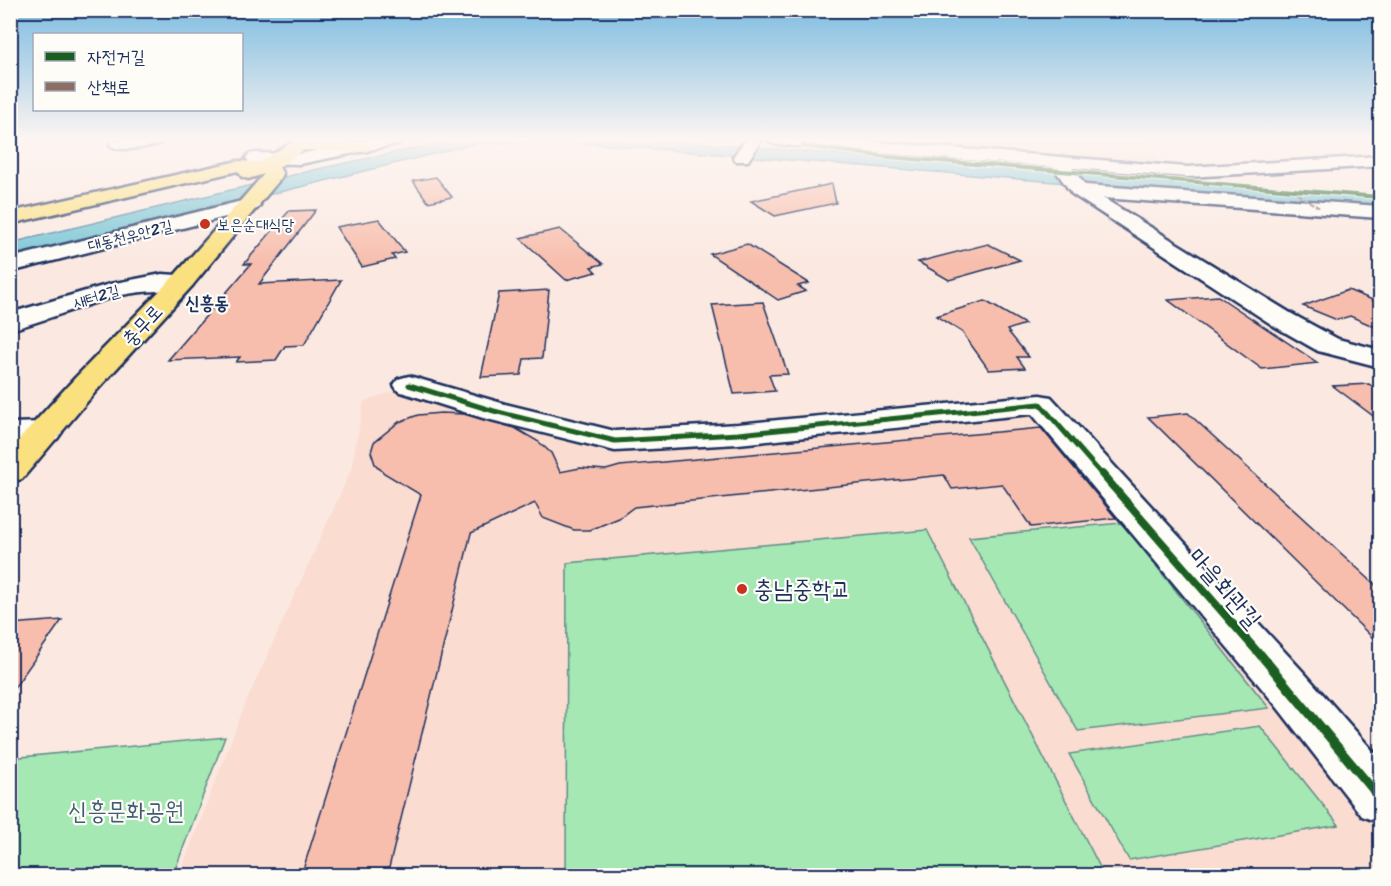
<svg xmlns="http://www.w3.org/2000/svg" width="1391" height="886" viewBox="0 0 1391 886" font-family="Sriracha,'Poor Story',sans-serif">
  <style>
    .built { fill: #fadcd1 }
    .green { fill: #a5e8b3; stroke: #608c88; stroke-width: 1.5 }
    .water { fill: #78c6d5; stroke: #538aa5; stroke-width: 1.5 }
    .building { fill: #f7bead; stroke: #1b2f5e; stroke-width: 1.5 }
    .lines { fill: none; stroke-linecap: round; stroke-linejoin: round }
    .minor-casing { stroke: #1b2f5e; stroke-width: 5 }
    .major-casing { stroke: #1b2f5e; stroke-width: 5 }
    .minor { fill: #fdfcf7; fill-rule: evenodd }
    .major { fill: #fbe080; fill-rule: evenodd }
    .quiet { stroke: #8d6e63; stroke-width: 2; stroke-dasharray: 5 2; stroke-linecap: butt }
    .cycleway-far3-casing { stroke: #fdfcf7; stroke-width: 6 }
    .cycleway-far2-casing { stroke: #fdfcf7; stroke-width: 9 }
    .cycleway-far1-casing { stroke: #fdfcf7; stroke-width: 11 }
    .cycleway-casing { stroke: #fdfcf7; stroke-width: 13 }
    .cycleway-far3 { stroke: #1b5e20; stroke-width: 4 }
    .cycleway-far2 { stroke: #1b5e20; stroke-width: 5 }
    .cycleway-far1 { stroke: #1b5e20; stroke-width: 8 }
    .cycleway { stroke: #1b5e20; stroke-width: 9 }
    .poi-dot { fill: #c8321e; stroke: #fdfcf7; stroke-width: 2 }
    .labels { text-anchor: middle; stroke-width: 4.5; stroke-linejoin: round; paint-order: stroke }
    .far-poi-label { font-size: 16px; fill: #1b2f5e; stroke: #fdfcf7; text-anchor: start }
    .far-street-label { font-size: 16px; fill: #1b2f5e; stroke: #fdfcf7 }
    .far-quarter-label { font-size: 18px; font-weight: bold; fill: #1b2f5e; stroke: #fdfcf7 }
    .street-label { font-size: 20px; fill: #1b2f5e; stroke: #fdfcf7 }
    .near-street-label { font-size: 24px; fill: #1b2f5e; stroke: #fdfcf7 }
    .near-poi-label { font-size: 24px; fill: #1b2f5e; stroke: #fdfcf7; text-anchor: start }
    .near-park-label { font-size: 24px; fill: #3e5d73; stroke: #fdfcf7 }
  </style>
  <rect width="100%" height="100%" fill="#fbe9e1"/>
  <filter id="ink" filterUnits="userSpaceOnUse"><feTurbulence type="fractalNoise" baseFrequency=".0167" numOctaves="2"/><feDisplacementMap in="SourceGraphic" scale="12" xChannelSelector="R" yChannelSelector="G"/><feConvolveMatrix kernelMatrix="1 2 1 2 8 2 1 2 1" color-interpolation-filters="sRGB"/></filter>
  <g filter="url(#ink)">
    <!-- built -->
    <g class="built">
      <path d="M 846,139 L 1136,139 L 1162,163 Z"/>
      <path d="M 397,390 L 595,446 L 1042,413 L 1380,826 L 1380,876 L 179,876 L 244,707 L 351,470 L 364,401 Z"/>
    </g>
    <!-- green -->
    <g class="green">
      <path d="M 1122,523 L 1269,708 L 1078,731 L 969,537 Z"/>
      <path d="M 927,530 L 1104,875 L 566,875 L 567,563 Z"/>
      <path d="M 1260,726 L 1339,825 L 1129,860 L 1069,754 Z"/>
      <path d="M 225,737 L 173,875 L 11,875 L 11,758 Z"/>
    </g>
    <!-- water -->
    <path class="water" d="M 458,139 L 652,139 L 1380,199 L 1380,209 L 584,143 L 552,141 L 473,144 L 11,259 L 10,243 L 318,169 Z"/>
    <!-- building -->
    <g class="building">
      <path d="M 436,177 L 452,197 L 428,202 L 413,181 Z"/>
      <path d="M 832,184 L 836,203 L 775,216 L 751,201 Z"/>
      <path d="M 316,210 L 259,284 L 341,280 L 304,345 L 285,346 L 276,360 L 236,362 L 240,357 L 168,360 L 251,264 L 244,264 L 289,211 Z"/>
      <path d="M 379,219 L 405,252 L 392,255 L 395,259 L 362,267 L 336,227 Z"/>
      <path d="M 560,229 L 603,264 L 591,267 L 596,272 L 566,280 L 520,238 Z"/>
      <path d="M 747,244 L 809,283 L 798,286 L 806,291 L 778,300 L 710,254 Z"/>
      <path d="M 988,244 L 1020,260 L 949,280 L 918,262 Z"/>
      <path d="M 549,290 L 542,358 L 524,359 L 521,375 L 481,377 L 499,293 Z"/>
      <path d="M 1348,290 L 1380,303 L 1380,329 L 1350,316 L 1337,320 L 1303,306 Z"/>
      <path d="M 1218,296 L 1318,363 L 1262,369 L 1168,300 Z"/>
      <path d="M 985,301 L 1025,324 L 1007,330 L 1029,357 L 1017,357 L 1025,368 L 989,370 L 962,332 L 936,316 Z"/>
      <path d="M 763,302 L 788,374 L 769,375 L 775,391 L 734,394 L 712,305 Z"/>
      <path d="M 1369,384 L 1380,392 L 1380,421 L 1333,386 Z"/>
      <path d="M 441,413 L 464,414 L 515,428 L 539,442 L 551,453 L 560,472 L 580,468 L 606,470 L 620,466 L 1041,428 L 1116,518 L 1031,527 L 1002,484 L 952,489 L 944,475 L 634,507 L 619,518 L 590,530 L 574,530 L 543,518 L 535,503 L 471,533 L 387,876 L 301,876 L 421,495 L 384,473 L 375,464 L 371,452 L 374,442 L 399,422 L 418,415 Z"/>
      <path d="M 1188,413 L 1380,589 L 1380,645 L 1148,417 Z"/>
      <path d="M 62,620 L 10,694 L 10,624 Z"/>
    </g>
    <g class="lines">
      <!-- minor casing -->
      <g class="minor-casing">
        <g id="minor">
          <path d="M 167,139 C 160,147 117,153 110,145 L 112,141 L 124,139 Z"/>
          <path d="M 373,139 L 406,139 L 398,144 L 300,164 L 255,163 L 249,162 L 246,158 L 249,154 L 255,153 L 300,154 Z"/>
          <path d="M 746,139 L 762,139 L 748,161 L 736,161 L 733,157 Z"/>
          <path d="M 766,139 L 838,139 L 1187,167 L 1380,156 L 1380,166 L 1187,177 L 1072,168 L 1085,185 L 1380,206 L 1380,218 L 1103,198 L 1292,314 L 1338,339 L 1380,350 L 1380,367 L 1318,351 L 1274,326 L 1072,194 L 1053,167 L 774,144 Z"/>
          <path d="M 250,199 L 257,201 L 260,205 L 257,209 L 10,272 L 10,258 Z"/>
          <path d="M 162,274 L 192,276 L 195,281 L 192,286 C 169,292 145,290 122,295 C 84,304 48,320 10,330 L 10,313 L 110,284 Z"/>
          <path d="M 409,376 L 505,404 L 615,431 L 738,424 L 1040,395 L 1051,397 L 1306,675 L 1380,759 L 1380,823 L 1362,816 L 1274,703 L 1032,414 L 738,444 L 615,451 L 483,418 L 398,391 L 394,385 L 398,379 Z"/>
          <path d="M 46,422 L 57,425 L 62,432 L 57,439 L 46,442 L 10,443 L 10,423 Z"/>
        </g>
      </g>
      <!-- major casing -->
      <g class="major-casing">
        <path id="major" d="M 297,139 L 362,142 L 368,143 L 370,147 L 368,151 L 362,152 L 304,150 L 279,167 L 283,174 L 281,178 L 192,286 L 97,390 L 22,479 L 10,482 L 10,449 L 75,378 L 174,276 L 264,174 L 248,179 L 242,177 L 238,171 L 10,224 L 10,212 L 238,161 L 260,162 Z"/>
      </g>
      <!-- minor -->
      <use href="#minor" class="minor"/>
      <!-- major -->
      <use href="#major" class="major"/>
      <!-- quiet -->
      <path class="quiet" d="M 1297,194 L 1320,208"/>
      <!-- cycleway-far3 casing -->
      <g class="cycleway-far3-casing">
        <path id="cycleway-far3" d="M 803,142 L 803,146 L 889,157 L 1380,197"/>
      </g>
      <!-- cycleway-far2 casing -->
      <g class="cycleway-far2-casing">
        <path id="cycleway-far2" d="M 409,385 L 494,411 L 615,441 L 738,434 L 1040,404 L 1103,476"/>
      </g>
      <!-- cycleway-far1 casing -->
      <g class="cycleway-far1-casing">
        <path id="cycleway-far1" d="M 1102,474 L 1261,656"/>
      </g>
      <!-- cycleway casing -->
      <g class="cycleway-casing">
        <path id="cycleway" d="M 1260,654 L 1380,798"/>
      </g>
      <!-- cycleway-far3 -->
      <use href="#cycleway-far3" class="cycleway-far3"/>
      <!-- cycleway-far2 -->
      <use href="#cycleway-far2" class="cycleway-far2"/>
      <!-- cycleway-far1 -->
      <use href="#cycleway-far1" class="cycleway-far1"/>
      <!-- cycleway -->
      <use href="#cycleway" class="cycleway"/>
    </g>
  </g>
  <!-- sky -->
  <linearGradient id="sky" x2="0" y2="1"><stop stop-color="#7bbbe0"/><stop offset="0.53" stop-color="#fdf5f2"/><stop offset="1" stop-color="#fdf5f2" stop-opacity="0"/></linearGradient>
  <rect width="1391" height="263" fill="url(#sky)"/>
  <!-- markers -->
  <g class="poi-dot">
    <circle cx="205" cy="224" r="6"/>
    <circle cx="742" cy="589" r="6"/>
  </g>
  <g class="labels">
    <!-- far-poi labels -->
    <g class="far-poi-label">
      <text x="217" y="230">보은순대식당</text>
    </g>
    <!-- far-street labels -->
    <g class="far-street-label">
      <text transform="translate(130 235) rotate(-14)" y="6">대동천우안2길</text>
      <text transform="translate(96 296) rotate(-16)" y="6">새터2길</text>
    </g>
    <!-- far-quarter labels -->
    <g class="far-quarter-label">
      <text x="207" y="309">신흥동</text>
    </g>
    <!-- street labels -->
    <g class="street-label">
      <text transform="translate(142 325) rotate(-47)" y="7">충무로</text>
    </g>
    <!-- near-street labels -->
    <g class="near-street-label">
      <text transform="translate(1225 588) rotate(49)" y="8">마을회관길</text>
    </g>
    <!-- near-poi labels -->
    <g class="near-poi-label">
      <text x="754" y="597">충남중학교</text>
    </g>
    <!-- near-park labels -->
    <g class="near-park-label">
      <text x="126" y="819">신흥문화공원</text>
    </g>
  </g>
  <!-- margin -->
  <rect width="1391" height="886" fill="none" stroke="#fdfcf7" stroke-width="36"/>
  <rect x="18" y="18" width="1355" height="850" fill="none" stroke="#1b2f5e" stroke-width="2" filter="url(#ink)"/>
  <!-- legend -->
  <rect x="33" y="33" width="210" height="78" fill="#fdfcf7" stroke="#a3aaba" stroke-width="1.5"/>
  <rect x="45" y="52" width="30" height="9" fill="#1b5e20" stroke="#a3aaba" stroke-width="1.5"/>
  <text x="87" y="63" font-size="18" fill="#1b2f5e">자전거길</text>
  <rect x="45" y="82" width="30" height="9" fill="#8d6e63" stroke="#a3aaba" stroke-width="1.5"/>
  <text x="87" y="93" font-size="18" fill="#1b2f5e">산책로</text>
</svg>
